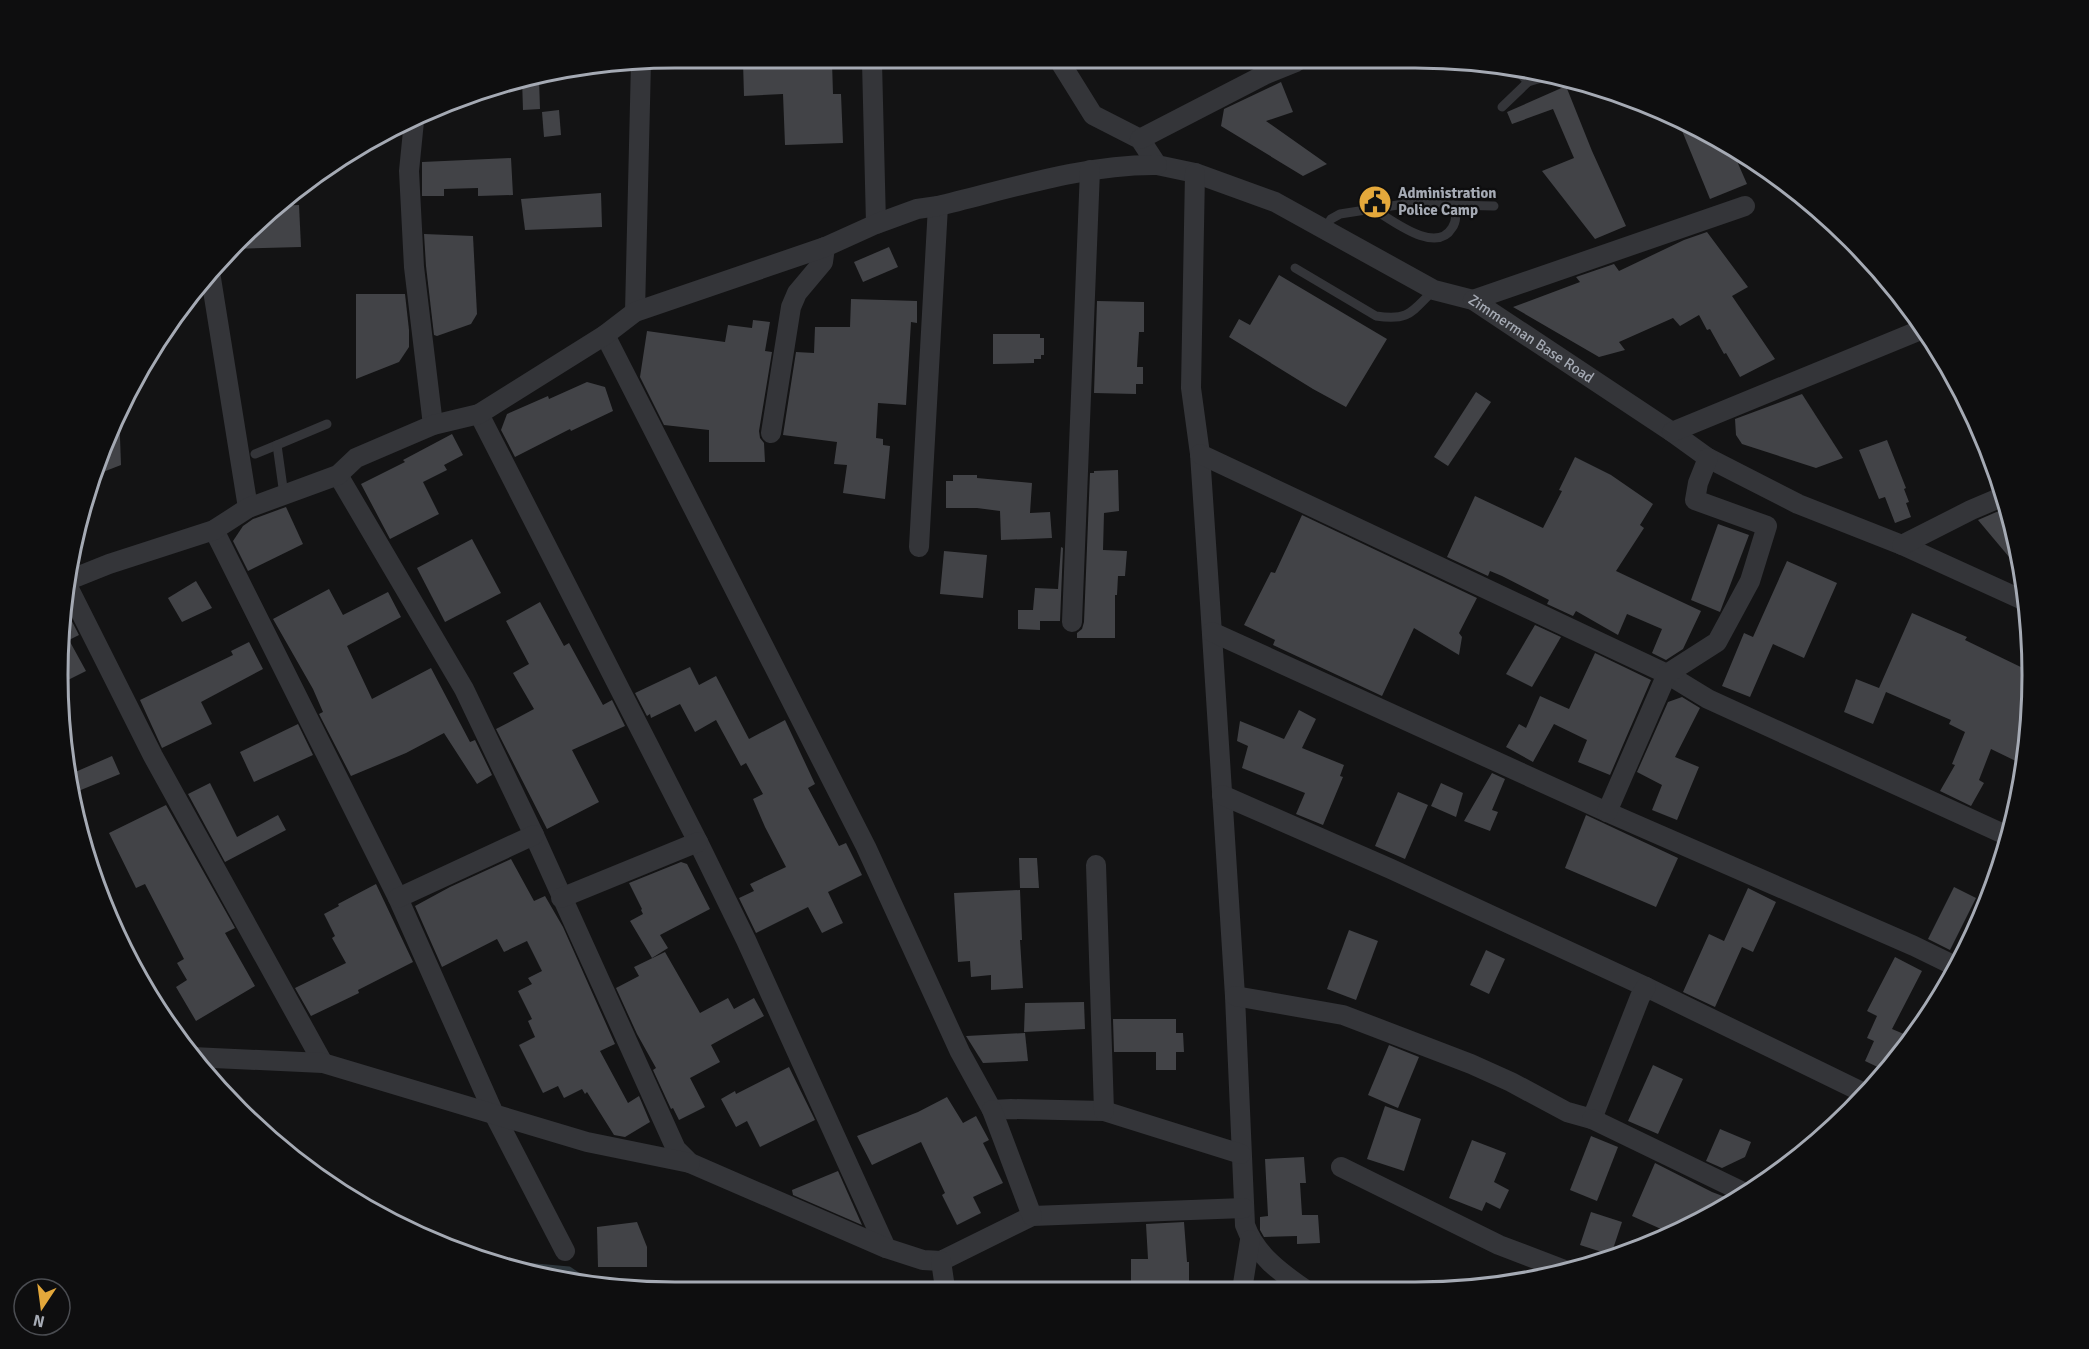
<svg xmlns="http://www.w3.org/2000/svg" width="2089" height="1349" viewBox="0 0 2089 1349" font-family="Signika,sans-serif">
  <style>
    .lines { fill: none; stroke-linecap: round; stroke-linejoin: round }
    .stream { stroke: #2d363c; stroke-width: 7 }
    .building { fill: #424347 }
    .lane { stroke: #343539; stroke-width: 9 }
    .street { stroke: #343539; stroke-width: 20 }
    .labels { text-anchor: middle; stroke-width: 4.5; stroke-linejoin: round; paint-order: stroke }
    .poi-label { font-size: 15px; font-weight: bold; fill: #a5aab4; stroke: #0e0e0f; text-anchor: start }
    .street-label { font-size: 15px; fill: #a5aab4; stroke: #0e0e0f }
    .rim { fill: none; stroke: #a5aab4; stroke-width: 3 }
  </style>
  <rect width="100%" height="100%" fill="#131314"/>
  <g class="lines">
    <!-- stream -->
    <path class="stream" d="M 514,1265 L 569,1270 L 592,1286"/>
  </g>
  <!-- building -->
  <g class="building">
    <path d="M 743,62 L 832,62 L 833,94 L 841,94 L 843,143 L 785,145 L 783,94 L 744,96 Z"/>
    <path d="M 522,79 L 539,79 L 540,109 L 523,110 Z"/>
    <path d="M 1281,82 L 1293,112 L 1266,121 L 1327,164 L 1303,176 L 1221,126 L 1224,109 Z"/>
    <path d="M 1566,86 L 1592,151 L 1626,226 L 1595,239 L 1542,171 L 1574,158 L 1553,109 L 1512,124 L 1507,112 Z"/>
    <path d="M 559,110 L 561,135 L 544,137 L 542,112 Z"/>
    <path d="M 1676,116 L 1730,145 L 1747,184 L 1710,199 Z"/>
    <path d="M 511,158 L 513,195 L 478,196 L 478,188 L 444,189 L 444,196 L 422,196 L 422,162 Z"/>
    <path d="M 601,193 L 602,227 L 525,230 L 521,199 Z"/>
    <path d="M 299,205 L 301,247 L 231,249 L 272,206 Z"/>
    <path d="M 1707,232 L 1748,287 L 1732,296 L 1775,359 L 1740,377 L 1726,353 L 1724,354 L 1710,329 L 1707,330 L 1699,315 L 1680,326 L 1673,318 L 1619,342 L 1625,350 L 1599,357 L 1513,307 L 1580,282 L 1576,277 L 1614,264 L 1619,271 L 1684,240 Z"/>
    <path d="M 424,234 L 473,236 L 477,314 L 471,324 L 437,336 L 434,335 L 426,266 Z"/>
    <path d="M 889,247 L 898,267 L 863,282 L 854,262 Z"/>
    <path d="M 1279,275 L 1387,339 L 1346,407 L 1313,389 L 1229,337 L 1239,319 L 1250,325 Z"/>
    <path d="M 356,294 L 405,294 L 409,330 L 409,347 L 399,362 L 356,379 Z"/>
    <path d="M 851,299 L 917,301 L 917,323 L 911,322 L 906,405 L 878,403 L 876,438 L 883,439 L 883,445 L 890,446 L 885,499 L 843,493 L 847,465 L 834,464 L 837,442 L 783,435 L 796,352 L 814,353 L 815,327 L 850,327 Z"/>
    <path d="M 1097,301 L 1144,302 L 1144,332 L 1139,332 L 1137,367 L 1143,367 L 1143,384 L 1136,384 L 1136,394 L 1094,393 Z"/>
    <path d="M 753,320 L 770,322 L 765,351 L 772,352 L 759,431 L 760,438 L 764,443 L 765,462 L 709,462 L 709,430 L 664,425 L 640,377 L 647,331 L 725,342 L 728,325 L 752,328 Z"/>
    <path d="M 993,334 L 1040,334 L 1040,338 L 1044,338 L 1044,355 L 1041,355 L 1041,359 L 1034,359 L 1034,363 L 993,364 Z"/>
    <path d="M 587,382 L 605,387 L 613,411 L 571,431 L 570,429 L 515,457 L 501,430 L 507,414 L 548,396 L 549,399 Z"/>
    <path d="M 1476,392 L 1491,402 L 1448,466 L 1434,457 Z"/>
    <path d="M 1802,394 L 1843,458 L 1816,468 L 1742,444 L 1736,435 L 1735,419 Z"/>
    <path d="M 119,410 L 121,465 L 90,477 L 90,476 Z"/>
    <path d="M 452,434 L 463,455 L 444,465 L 447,470 L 423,482 L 439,514 L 390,539 L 361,484 L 405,462 L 403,460 Z"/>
    <path d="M 1887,440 L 1906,488 L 1904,489 L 1909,502 L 1906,503 L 1911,517 L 1895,523 L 1885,497 L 1879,499 L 1859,450 Z"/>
    <path d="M 1575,457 L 1611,475 L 1653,504 L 1640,525 L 1644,528 L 1616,571 L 1701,611 L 1683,649 L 1666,660 L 1652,653 L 1662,629 L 1627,614 L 1618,635 L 1576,611 L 1573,616 L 1547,604 L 1549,600 L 1502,576 L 1490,571 L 1488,576 L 1447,557 L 1475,496 L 1543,528 L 1562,491 L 1559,490 Z"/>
    <path d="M 1118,470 L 1119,511 L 1104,513 L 1103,550 L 1127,551 L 1125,576 L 1118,576 L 1117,595 L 1115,595 L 1115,638 L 1077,638 L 1077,633 L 1082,629 L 1084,622 L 1090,473 L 1094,473 L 1094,471 Z"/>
    <path d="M 953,475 L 977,475 L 977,478 L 1032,483 L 1030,513 L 1050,512 L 1052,538 L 1001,540 L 1000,511 L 977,508 L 946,508 L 946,481 L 953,481 Z"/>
    <path d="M 286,507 L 303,544 L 248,571 L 233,541 L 243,526 L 253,519 Z"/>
    <path d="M 2008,507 L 2011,514 L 2020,570 L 1978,520 Z"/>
    <path d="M 1302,515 L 1477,598 L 1459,633 L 1462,637 L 1459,655 L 1414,628 L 1382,696 L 1273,645 L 1275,640 L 1244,625 L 1271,572 L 1275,573 Z"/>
    <path d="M 1718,524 L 1749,535 L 1720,612 L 1691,600 Z"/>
    <path d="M 472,539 L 501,593 L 445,622 L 417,568 Z"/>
    <path d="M 1061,547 L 1063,548 L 1060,621 L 1040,621 L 1040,630 L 1018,629 L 1018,610 L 1033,610 L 1035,588 L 1058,589 Z"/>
    <path d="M 944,551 L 987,555 L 983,598 L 940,594 Z"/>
    <path d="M 1787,561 L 1837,583 L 1804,658 L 1773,644 L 1750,697 L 1722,686 L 1744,633 L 1753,637 Z"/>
    <path d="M 196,581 L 212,608 L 182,622 L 168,598 Z"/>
    <path d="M 329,589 L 343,615 L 388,592 L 401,617 L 347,646 L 372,699 L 431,668 L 470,742 L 475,740 L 492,775 L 477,784 L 444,733 L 406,753 L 351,776 L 319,714 L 323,712 L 313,689 L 273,619 Z"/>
    <path d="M 540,602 L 564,646 L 569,643 L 603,705 L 612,700 L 625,726 L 572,750 L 599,802 L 547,829 L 496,729 L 534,709 L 513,673 L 529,664 L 506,621 Z"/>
    <path d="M 64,606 L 79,635 L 69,640 L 86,671 L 58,685 L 58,634 Z"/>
    <path d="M 1912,613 L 1967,637 L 1965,640 L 2029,671 L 2027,755 L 2024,765 L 1991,749 L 1979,780 L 1984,783 L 1971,806 L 1940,791 L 1955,765 L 1952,764 L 1965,732 L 1949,724 L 1951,720 L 1886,692 L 1873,724 L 1844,712 L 1856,679 L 1879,688 Z"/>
    <path d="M 1535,625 L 1561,637 L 1532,687 L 1506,674 Z"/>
    <path d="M 249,642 L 263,669 L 201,702 L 212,724 L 162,748 L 140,700 L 233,655 L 231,651 Z"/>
    <path d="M 1595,653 L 1651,680 L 1610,775 L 1578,762 L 1587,740 L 1554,724 L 1533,762 L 1506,747 L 1519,724 L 1526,728 L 1540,696 L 1569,709 Z"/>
    <path d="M 690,667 L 699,685 L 716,676 L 749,739 L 785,720 L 815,784 L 808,788 L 839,846 L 846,843 L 862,875 L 828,892 L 843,923 L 822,933 L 808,907 L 756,933 L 739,898 L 754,891 L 750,884 L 786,867 L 765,827 L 753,799 L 763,794 L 746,763 L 741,766 L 716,720 L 695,732 L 680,704 L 651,718 L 650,714 L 647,716 L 635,693 Z"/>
    <path d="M 1682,697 L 1700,708 L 1675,757 L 1699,767 L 1677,820 L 1652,810 L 1662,785 L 1637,772 L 1668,702 Z"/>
    <path d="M 1299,710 L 1316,719 L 1302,748 L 1344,765 L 1340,776 L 1343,777 L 1323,825 L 1296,814 L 1305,793 L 1242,768 L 1248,746 L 1237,741 L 1240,721 L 1284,739 Z"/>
    <path d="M 298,724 L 313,755 L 254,782 L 240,752 Z"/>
    <path d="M 112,756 L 120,774 L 71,794 L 69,778 L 74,775 L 73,773 Z"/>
    <path d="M 1492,773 L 1505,779 L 1492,810 L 1498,812 L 1490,831 L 1464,821 Z"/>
    <path d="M 210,783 L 237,837 L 278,815 L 286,830 L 225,862 L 188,794 Z"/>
    <path d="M 1441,783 L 1463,793 L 1456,817 L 1431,806 Z"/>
    <path d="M 1398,792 L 1428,805 L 1405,859 L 1375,846 Z"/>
    <path d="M 166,805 L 235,928 L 225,933 L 255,986 L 196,1021 L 176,987 L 187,980 L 177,963 L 184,959 L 145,884 L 136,888 L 109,833 Z"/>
    <path d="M 1586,815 L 1678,858 L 1656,907 L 1565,868 Z"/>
    <path d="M 1019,858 L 1037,858 L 1039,888 L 1020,888 Z"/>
    <path d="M 511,859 L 534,901 L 545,896 L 563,927 L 615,1044 L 600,1051 L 628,1103 L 639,1096 L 650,1122 L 625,1137 L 614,1135 L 587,1092 L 585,1094 L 582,1089 L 564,1098 L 558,1086 L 543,1093 L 519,1045 L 535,1037 L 528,1021 L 532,1019 L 518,991 L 532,984 L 528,978 L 542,971 L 527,941 L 504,952 L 497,939 L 442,967 L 415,906 L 450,887 Z"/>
    <path d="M 681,862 L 687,864 L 710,909 L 660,935 L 668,948 L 652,958 L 630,921 L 643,914 L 641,910 L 642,909 L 629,883 Z"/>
    <path d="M 376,884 L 413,962 L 358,990 L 359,993 L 311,1016 L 295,988 L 346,963 L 332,938 L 335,936 L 324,914 L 339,906 L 338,904 Z"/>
    <path d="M 1954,887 L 1976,898 L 1950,950 L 1928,939 Z"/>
    <path d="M 1748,888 L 1776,902 L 1753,952 L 1742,947 L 1715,1007 L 1683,992 L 1709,934 L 1724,941 Z"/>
    <path d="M 1020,890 L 1022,940 L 1020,940 L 1023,988 L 991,990 L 991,975 L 971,977 L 970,961 L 958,962 L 954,893 Z"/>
    <path d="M 1349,930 L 1378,941 L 1356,1000 L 1327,989 Z"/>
    <path d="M 1486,950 L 1505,959 L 1489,994 L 1470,985 Z"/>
    <path d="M 665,952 L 700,1013 L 728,998 L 734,1009 L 754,998 L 764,1016 L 711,1045 L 720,1062 L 690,1078 L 705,1107 L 679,1120 L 673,1108 L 671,1109 L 653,1070 L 656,1068 L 637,1034 L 616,988 L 639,976 L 634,967 Z"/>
    <path d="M 1895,957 L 1922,971 L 1892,1029 L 1911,1037 L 1886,1071 L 1865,1061 L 1874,1041 L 1867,1038 L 1877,1016 L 1867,1011 Z"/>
    <path d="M 1084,1002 L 1085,1029 L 1024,1032 L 1025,1003 Z"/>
    <path d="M 1113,1019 L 1176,1019 L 1176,1033 L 1183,1033 L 1184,1052 L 1176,1052 L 1176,1070 L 1156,1070 L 1156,1052 L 1114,1052 Z"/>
    <path d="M 1025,1033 L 1028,1061 L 983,1063 L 966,1036 Z"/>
    <path d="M 1389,1045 L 1419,1057 L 1398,1108 L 1368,1095 Z"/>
    <path d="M 1653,1065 L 1683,1079 L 1658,1134 L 1628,1121 Z"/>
    <path d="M 789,1067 L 815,1120 L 760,1147 L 747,1121 L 736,1127 L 721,1099 L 735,1091 L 736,1094 Z"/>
    <path d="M 947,1097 L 963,1123 L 976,1116 L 989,1140 L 983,1143 L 1003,1183 L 973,1197 L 981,1213 L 957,1225 L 942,1195 L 945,1193 L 921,1142 L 872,1165 L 857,1136 L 918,1112 Z"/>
    <path d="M 1385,1106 L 1421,1119 L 1404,1171 L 1367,1159 Z"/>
    <path d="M 1720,1129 L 1751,1142 L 1745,1157 L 1722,1168 L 1706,1161 Z"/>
    <path d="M 1591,1136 L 1618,1147 L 1597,1201 L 1570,1190 Z"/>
    <path d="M 1472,1140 L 1506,1153 L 1494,1182 L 1509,1190 L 1500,1209 L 1486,1202 L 1482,1211 L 1449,1198 Z"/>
    <path d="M 1304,1157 L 1306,1183 L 1300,1183 L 1302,1215 L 1318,1215 L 1320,1243 L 1297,1244 L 1297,1236 L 1264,1237 L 1260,1230 L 1260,1217 L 1268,1216 L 1265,1159 Z"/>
    <path d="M 1655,1163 L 1712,1192 L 1733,1200 L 1688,1228 L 1669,1235 L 1660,1231 L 1661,1229 L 1632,1216 Z"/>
    <path d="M 838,1171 L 862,1225 L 793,1195 L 792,1190 Z"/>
    <path d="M 1591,1212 L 1622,1222 L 1611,1255 L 1580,1245 Z"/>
    <path d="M 637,1222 L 647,1247 L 647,1267 L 598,1267 L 597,1227 Z"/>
    <path d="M 1184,1222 L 1187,1262 L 1189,1262 L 1189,1281 L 1131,1282 L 1131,1259 L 1148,1259 L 1146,1224 Z"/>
  </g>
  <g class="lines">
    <!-- lane -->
    <g class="lane">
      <path d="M 1514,67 L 1528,82"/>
      <path d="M 1502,107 L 1528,82 L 1548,76"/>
      <path d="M 1375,210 C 1392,220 1436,255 1452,228 C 1457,221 1456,214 1454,205"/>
      <path d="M 1324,229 L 1331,219 L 1340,214 L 1404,204 L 1494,206"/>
      <path d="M 1295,268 L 1376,316 C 1410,321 1411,312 1434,290"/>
      <path d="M 255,454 L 277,445"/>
      <path d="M 284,495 L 277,445 L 327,424"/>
    </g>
    <!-- street -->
    <g class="street">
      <path d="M 872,62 L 876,224"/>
      <path id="s1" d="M 1060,62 L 1093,115 L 1140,139 L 1157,165 L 1195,173 L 1275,202 L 1434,290 L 1473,300 L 1672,432 L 1708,458 L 1798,504 L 1902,545 L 2025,601"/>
      <path d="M 414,121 L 409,171 L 414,267 L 433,425"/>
      <path d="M 1140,139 L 1264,75 L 1296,62"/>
      <path d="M 1195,173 L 1191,388 L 1200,454 L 1210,603 L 1235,996 L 1245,1225 C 1255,1254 1281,1273 1306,1290"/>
      <path d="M 210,272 L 248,508"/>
      <path d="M 1473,300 L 1745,206"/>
      <path d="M 635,312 L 641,62"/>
      <path d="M 605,335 L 866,847 L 960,1052 L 992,1110 L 1011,1109 L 1104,1111 L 1241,1154"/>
      <path d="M 479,414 L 698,842 L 746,940 L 886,1248"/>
      <path d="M 1672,432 L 1923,329"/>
      <path d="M 771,433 L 791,307 L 797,293 L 823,262 L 825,247"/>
      <path d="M 1200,454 L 1667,674 L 1708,699 L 2008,836"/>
      <path d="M 338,475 L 464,689 L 534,835 L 676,1149 L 690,1163 L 886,1248 L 923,1260 L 941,1261 L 1032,1216 L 1244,1208"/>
      <path d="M 214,530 L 398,898 L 495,1116 L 565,1251"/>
      <path d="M 1902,545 L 1971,510 L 2004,496"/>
      <path d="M 919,547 L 938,206"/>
      <path d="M 69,580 L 109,564 L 214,530 L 248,508 L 338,475 L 356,458 L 433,425 L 479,414 L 605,335 L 635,312 L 825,247 L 876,224 L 917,209 L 938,206 C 1009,189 1085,164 1157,165"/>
      <path d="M 68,587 L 153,756 L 323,1063"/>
      <path d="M 1072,622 L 1090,170"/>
      <path d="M 1212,632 L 1607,812 L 1914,946 L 1957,967"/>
      <path d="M 1222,795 L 1391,869 L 1646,987 L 1866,1094"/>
      <path d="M 1607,812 L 1667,674 L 1717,642 L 1750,581 L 1767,526 L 1695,500 L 1698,483 L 1708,458"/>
      <path d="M 1096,865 L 1104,1111"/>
      <path d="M 398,898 L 534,835"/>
      <path d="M 561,898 L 698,842"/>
      <path d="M 1235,996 L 1343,1015 L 1471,1064 L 1511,1082 L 1567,1112 L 1592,1119 L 1640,997 L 1646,987"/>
      <path d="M 192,1057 L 323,1063 L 587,1142 L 690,1163"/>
      <path d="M 992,1110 L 1032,1216"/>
      <path d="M 1592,1119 L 1745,1193"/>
      <path d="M 1341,1167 L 1499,1245 L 1570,1272"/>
      <path d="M 941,1261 L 945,1288"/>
      <path d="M 1242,1290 L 1250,1240"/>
    </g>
  </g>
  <!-- icons -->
  <defs>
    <g id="civic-disc" transform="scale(1.725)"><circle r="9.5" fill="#e4a83b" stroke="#0e0e0f"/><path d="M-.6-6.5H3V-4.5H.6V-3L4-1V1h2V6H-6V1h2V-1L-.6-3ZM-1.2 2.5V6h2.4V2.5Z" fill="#111"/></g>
  </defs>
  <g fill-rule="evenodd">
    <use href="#civic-disc" x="1375" y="202"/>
  </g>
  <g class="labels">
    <!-- poi labels -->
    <g class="poi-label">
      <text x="1398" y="198">Administration<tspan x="1398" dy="17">Police Camp</tspan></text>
    </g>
    <!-- street labels -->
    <g class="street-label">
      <text dy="5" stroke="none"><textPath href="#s1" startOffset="562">Zimmerman Base Road</textPath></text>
    </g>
  </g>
  <!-- crop -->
  <path d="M0 0H2089V1349H0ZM675 68H1415A607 607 0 0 1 2022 675V675A607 607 0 0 1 1415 1282H675A607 607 0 0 1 68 675V675A607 607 0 0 1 675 68Z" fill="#0e0e0f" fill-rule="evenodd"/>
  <path class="rim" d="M675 68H1415A607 607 0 0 1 2022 675V675A607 607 0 0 1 1415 1282H675A607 607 0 0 1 68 675V675A607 607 0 0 1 675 68Z"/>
  <!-- north arrow -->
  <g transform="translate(42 1307) rotate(193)"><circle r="28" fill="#0e0e0f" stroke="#4a4c51" stroke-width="1.5"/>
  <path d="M0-4.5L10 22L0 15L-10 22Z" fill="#e4a83b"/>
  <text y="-9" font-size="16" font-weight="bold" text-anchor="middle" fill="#a5aab4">N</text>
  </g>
</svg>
